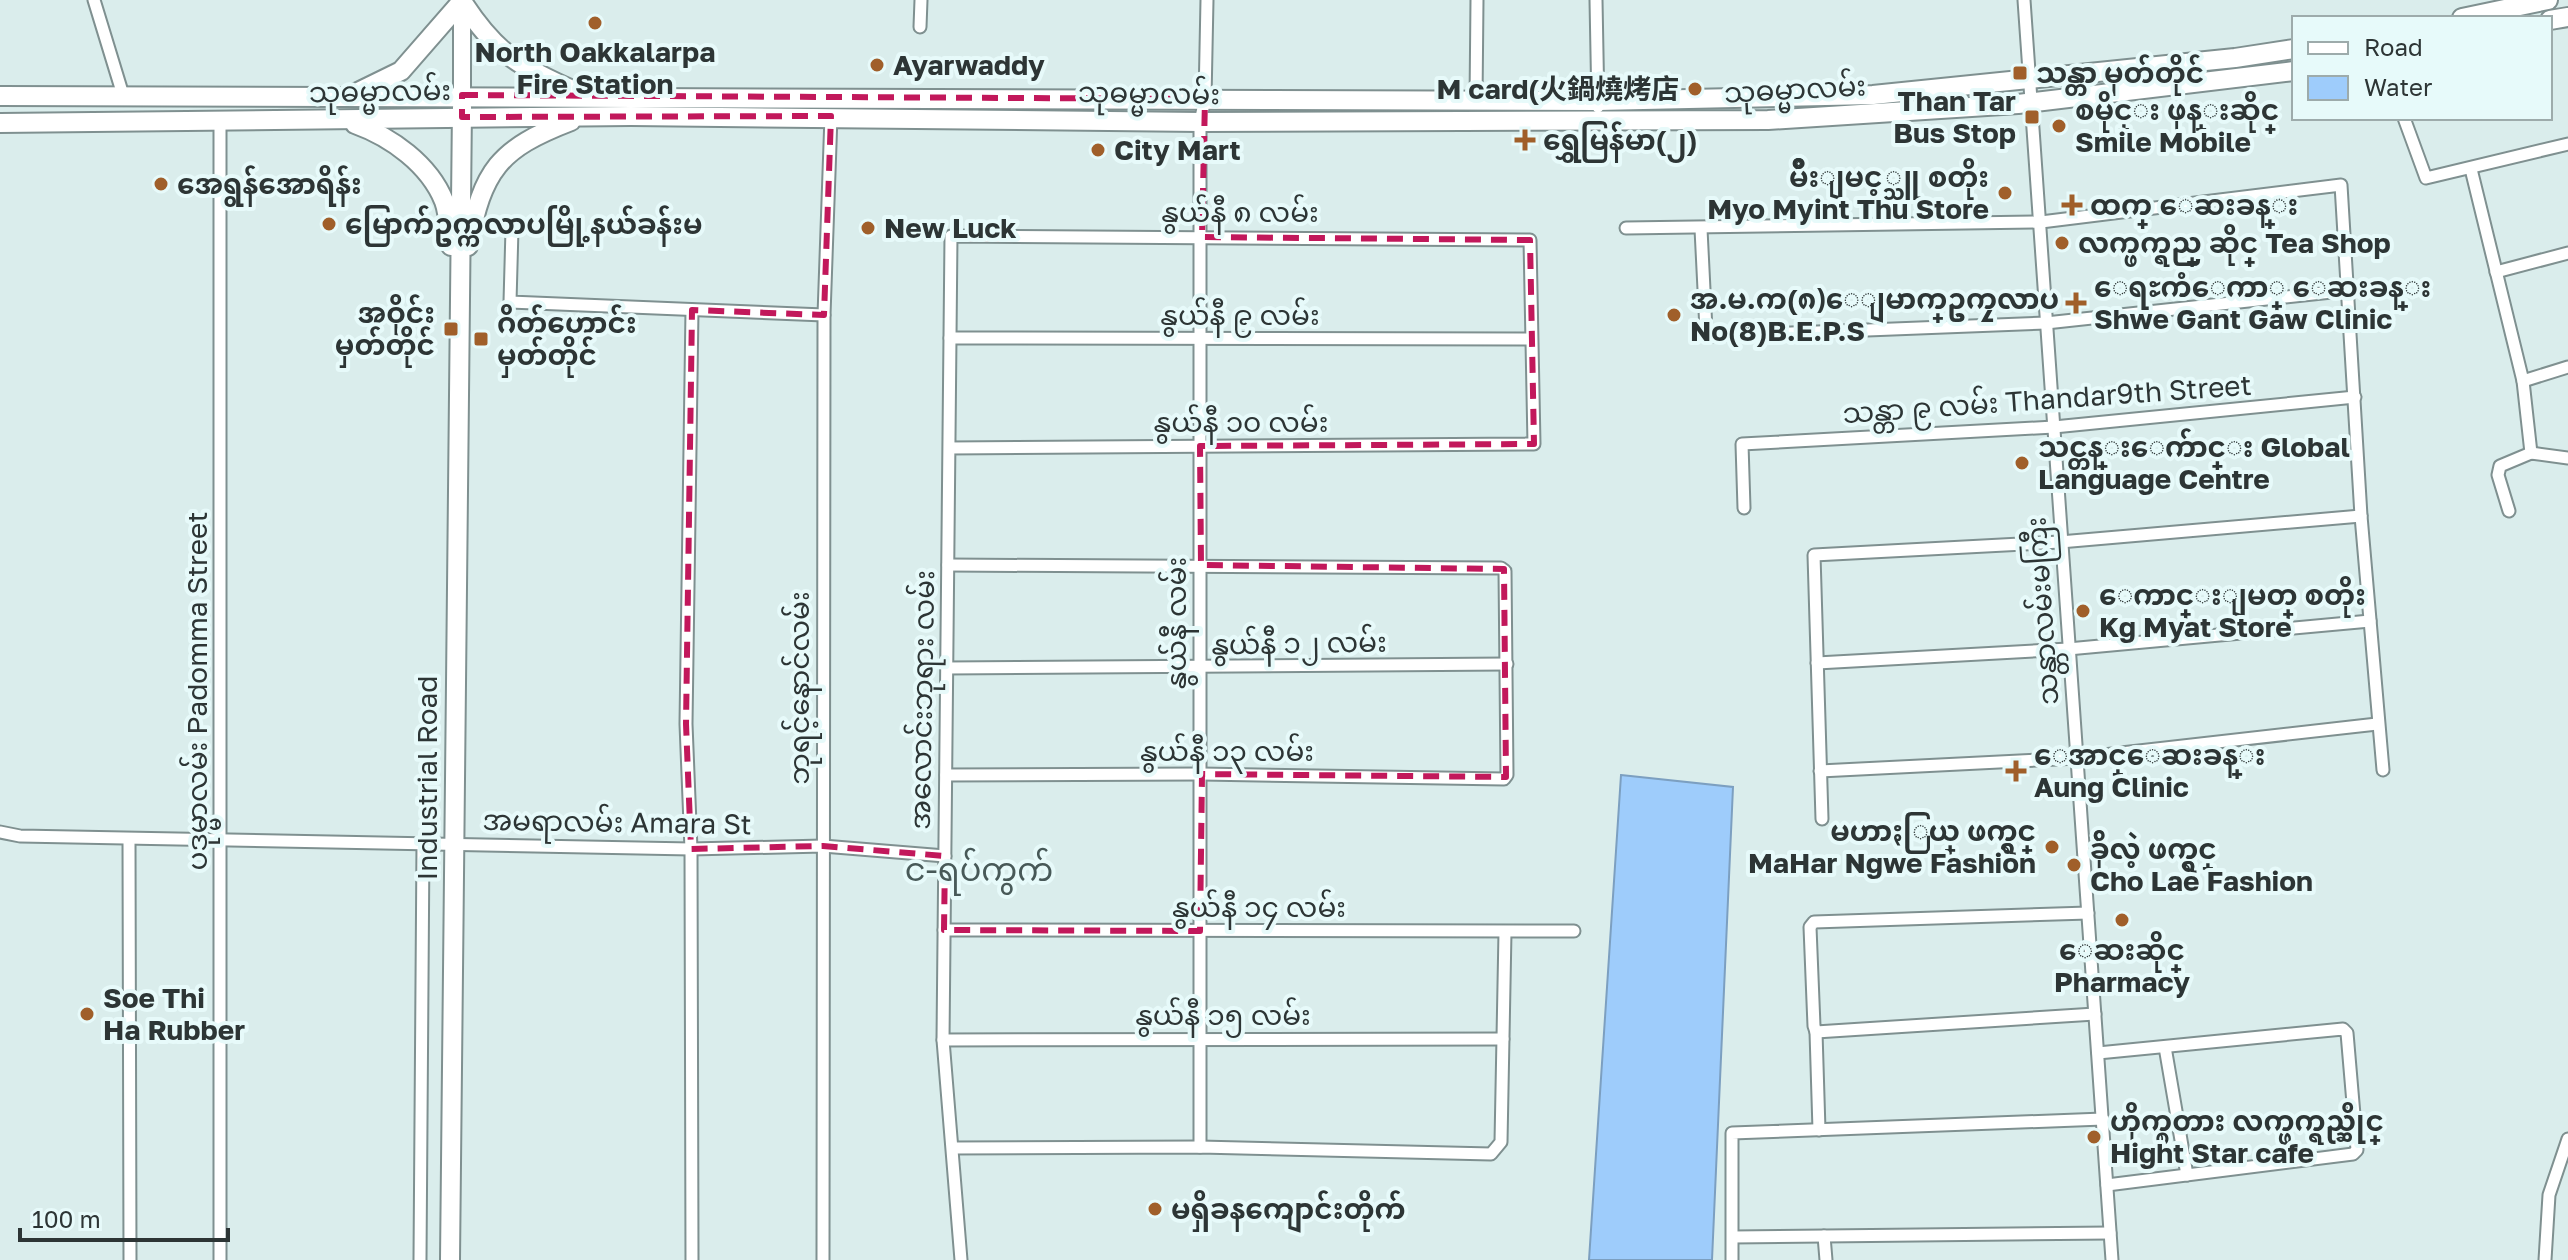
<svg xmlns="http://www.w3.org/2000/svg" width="2568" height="1260" viewBox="0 0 2568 1260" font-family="'Golos Text','Noto Sans SC','Noto Sans Myanmar',sans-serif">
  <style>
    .water { fill: #9eccfb; stroke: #7c9fc0; stroke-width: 2 }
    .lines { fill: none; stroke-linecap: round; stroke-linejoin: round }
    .minor-casing { stroke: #7f9090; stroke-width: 15 }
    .secondary-casing { stroke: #7f9090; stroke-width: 20 }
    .primary-casing { stroke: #7f9090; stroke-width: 22 }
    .minor { stroke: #fff; stroke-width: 11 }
    .secondary { stroke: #fff; stroke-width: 16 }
    .primary { stroke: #fff; stroke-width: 18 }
    .marked { fill: none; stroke: #c2185b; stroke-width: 6; stroke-dasharray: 16 10; stroke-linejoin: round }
    .poi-dot { fill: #a05f2a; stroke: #e7fafa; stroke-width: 3 }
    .labels { text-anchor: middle; stroke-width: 8; stroke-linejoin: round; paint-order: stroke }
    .poi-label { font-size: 28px; font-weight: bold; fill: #2d3535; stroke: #e7fafa; text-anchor: start }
    .street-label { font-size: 28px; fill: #2d3535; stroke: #e7fafa }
    .quarter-label { font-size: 32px; fill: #485958; stroke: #e7fafa }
  </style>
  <rect width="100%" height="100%" fill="#daedec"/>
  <!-- water -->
  <path class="water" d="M 1621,775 L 1733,787 L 1712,1260 L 1589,1260 Z"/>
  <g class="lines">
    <!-- minor casing -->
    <g class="minor-casing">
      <g id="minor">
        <path d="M 94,0 L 123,95"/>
        <path d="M 1596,0 L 1598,107"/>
        <path d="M 2024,0 L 2112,1260"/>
        <path d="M 920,27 L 921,0"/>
        <path d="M 1476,101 L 1477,0"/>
        <path d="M 2404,118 L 2426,178 L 2568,144"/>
        <path d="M 2471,169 L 2523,381 L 2531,453"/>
        <path d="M 1626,228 L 2041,222 L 2341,185 L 2361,516 L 2383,770"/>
        <path d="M 512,229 L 510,302 L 824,315"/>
        <path d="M 1701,229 L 1706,330 L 1712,336 L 2046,323 L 2350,290"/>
        <path d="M 2496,272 L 2568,253"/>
        <path d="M 950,338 L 1531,339"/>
        <path d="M 2523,381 L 2568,367"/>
        <path d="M 949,448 L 1534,444 L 1530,240 L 951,236 L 943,1040 L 961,1260"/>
        <path d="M 1744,508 L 1742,444 L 2054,427 L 2355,397"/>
        <path d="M 2509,511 L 2498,475 L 2500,466 L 2531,453 L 2568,458"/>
        <path d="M 1817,663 L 2068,649 L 2370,621"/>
        <path d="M 947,668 L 1507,664"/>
        <path d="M 1820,771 L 2077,758 L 2377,724"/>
        <path d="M 946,775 L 1202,774 L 1504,779 L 1507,775 L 1505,571 L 1501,568 L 948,565"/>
        <path d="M 1822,819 L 1814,555 L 2060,542 L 2361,516"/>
        <path d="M 0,832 L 20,836 L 691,849 L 823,846 L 945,856"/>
        <path d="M 129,839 L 130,1260"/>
        <path d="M 2088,913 L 1814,922 L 1810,927 L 1814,1026 L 1816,1032 L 2095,1014"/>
        <path d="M 944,930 L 1574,931"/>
        <path d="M 1816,1032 L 1819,1130"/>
        <path d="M 943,1040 L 1503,1039"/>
        <path d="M 2165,1047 L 2187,1175"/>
        <path d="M 2098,1053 L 2343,1029 L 2347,1033 L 2357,1150 L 2353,1154 L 2107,1185"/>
        <path d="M 1200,1147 L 1200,122 L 1205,99 L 1207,0"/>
        <path d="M 953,1148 L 1200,1147 L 1491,1154 L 1501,1142 L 1505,932"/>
        <path d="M 1824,1236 L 1826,1260"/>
        <path d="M 1733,1237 L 2110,1233"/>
        <path d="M 220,1260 L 220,121"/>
        <path d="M 420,1260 L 423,843"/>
        <path d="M 692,1260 L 691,849 L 686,724 L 692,310"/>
        <path d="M 823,1260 L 824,315 L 831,116"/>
        <path d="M 1732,1260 L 1732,1133 L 2103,1119"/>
        <path d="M 2545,1260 L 2549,1195 L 2568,1139"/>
      </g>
    </g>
    <!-- secondary casing -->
    <g class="secondary-casing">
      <path id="secondary" d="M 462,95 L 462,0"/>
    </g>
    <!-- primary casing -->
    <g class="primary-casing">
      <g id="primary">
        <path d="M 2462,18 L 2548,0"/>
        <path d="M 2550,20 L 2568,17"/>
        <path d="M 356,93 L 401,71 L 462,1 C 495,53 521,68 577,92"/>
        <path d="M 0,96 L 1598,101 L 1873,95 L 2235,58 L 2294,49"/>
        <path d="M 0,123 L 631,116 L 1200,122 L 1768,120 L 2018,104 L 2294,71"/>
        <path d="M 355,124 C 391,137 429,164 444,201 C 449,214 449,232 451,246"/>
        <path d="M 468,246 C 483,170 498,149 571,121"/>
        <path d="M 450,1260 L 462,107"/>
      </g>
    </g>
    <!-- minor -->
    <use href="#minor" class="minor"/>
    <!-- secondary -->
    <use href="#secondary" class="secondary"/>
    <!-- primary -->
    <use href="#primary" class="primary"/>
  </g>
  <!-- marked area -->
  <path class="marked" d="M 462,95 L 1205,99 L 1202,237 L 1530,240 L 1534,444 L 1200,446 L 1201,565 L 1504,569 L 1506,777 L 1202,774 L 1200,931 L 944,930 L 945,856 L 823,846 L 691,849 L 686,724 L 692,310 L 824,315 L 831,116 L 462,117 Z"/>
  <!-- markers -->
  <g class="poi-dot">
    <circle cx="595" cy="23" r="8"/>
    <circle cx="877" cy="65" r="8"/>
    <rect x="2012" y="65" width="16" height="16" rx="4"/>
    <circle cx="1695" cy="89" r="8"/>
    <rect x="2024" y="109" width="16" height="16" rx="4"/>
    <circle cx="2059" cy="126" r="8"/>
    <path d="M1521 128h8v8h8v8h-8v8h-8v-8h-8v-8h8z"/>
    <circle cx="1098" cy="150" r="8"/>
    <circle cx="161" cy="184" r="8"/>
    <circle cx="2005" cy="193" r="8"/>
    <path d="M2068 193h8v8h8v8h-8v8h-8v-8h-8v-8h8z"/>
    <circle cx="329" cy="224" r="8"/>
    <circle cx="868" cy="228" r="8"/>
    <circle cx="2062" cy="243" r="8"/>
    <path d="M2072 291h8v8h8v8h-8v8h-8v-8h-8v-8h8z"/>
    <circle cx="1674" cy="315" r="8"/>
    <rect x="443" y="321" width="16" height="16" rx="4"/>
    <rect x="473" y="331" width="16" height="16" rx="4"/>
    <circle cx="2022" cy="463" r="8"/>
    <circle cx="2083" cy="611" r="8"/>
    <path d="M2012 759h8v8h8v8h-8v8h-8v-8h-8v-8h8z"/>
    <circle cx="2052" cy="847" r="8"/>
    <circle cx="2074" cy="865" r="8"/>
    <circle cx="2122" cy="920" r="8"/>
    <circle cx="87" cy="1014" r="8"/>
    <circle cx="2094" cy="1137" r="8"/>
    <circle cx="1155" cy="1209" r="8"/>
  </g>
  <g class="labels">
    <!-- poi labels -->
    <g class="poi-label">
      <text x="595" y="62" text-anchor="middle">North Oakkalarpa<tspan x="595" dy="32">Fire Station</tspan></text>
      <text x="893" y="75">Ayarwaddy</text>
      <text x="2036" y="83">သန္တာ မှတ်တိုင်</text>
      <text x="1679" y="99" text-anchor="end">M card(火鍋燒烤店</text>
      <text x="2016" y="111" text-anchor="end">Than Tar<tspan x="2016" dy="32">Bus Stop</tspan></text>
      <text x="2075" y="120">စမိုင္း ဖုန္းဆိုင္<tspan x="2075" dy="32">Smile Mobile</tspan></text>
      <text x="1543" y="150">ရွှေမြန်မာ(၂)</text>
      <text x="1114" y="160">City Mart</text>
      <text x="1989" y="187" text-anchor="end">မ်ိဳးျမင့္သူ စတိုး<tspan x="1989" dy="32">Myo Myint Thu Store</tspan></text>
      <text x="177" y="194">အေရွန်အောရိန်း</text>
      <text x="2090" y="215">ထက္ ေဆးခန္း</text>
      <text x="345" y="234">မြောက်ဥက္ကလာပမြို့နယ်ခန်းမ</text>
      <text x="884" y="238">New Luck</text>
      <text x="2078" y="253">လက္ဖက္ရည္ ဆိုင္ Tea Shop</text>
      <text x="2094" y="297">ေရႊကံေကာ္ ေဆးခန္း<tspan x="2094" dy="32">Shwe Gant Gaw Clinic</tspan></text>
      <text x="1690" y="309">အ.မ.က(၈)ေျမာက္ဥကၠလာပ<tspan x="1690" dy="32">No(8)B.E.P.S</tspan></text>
      <text x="435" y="323" text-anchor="end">အဝိုင်း<tspan x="435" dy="32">မှတ်တိုင်</tspan></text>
      <text x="497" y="333">ဂိတ်ဟောင်း<tspan x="497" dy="32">မှတ်တိုင်</tspan></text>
      <text x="2038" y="457">သင္တန္းေက်ာင္း Global<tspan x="2038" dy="32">Language Centre</tspan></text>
      <text x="2099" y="605">ေကာင္းျမတ္ စတိုး<tspan x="2099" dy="32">Kg Myat Store</tspan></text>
      <text x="2034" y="765">ေအာင္ေဆးခန္း<tspan x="2034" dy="32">Aung Clinic</tspan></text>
      <text x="2036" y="841" text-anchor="end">မဟာႏြယ္ ဖက္ရွင္<tspan x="2036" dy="32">MaHar Ngwe Fashion</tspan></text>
      <text x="2090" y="859">ခ်ိုလဲ့ ဖက္ရွင္<tspan x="2090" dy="32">Cho Lae Fashion</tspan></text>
      <text x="2122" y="960" text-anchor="middle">ေဆးဆိုင္<tspan x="2122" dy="32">Pharmacy</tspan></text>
      <text x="103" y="1008">Soe Thi<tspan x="103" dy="32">Ha Rubber</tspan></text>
      <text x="2110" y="1131">ဟိုက္စတား လက္ဖက္ရည္ဆိုင္<tspan x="2110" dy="32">Hight Star cafe</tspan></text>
      <text x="1171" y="1219">မရှိခနကျောင်းတိုက်</text>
    </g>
    <!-- street labels -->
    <g class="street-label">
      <text transform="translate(1795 89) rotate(-3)" y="10">သုဓမ္မာလမ်း</text>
      <text transform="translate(380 91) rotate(-1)" y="10">သုဓမ္မာလမ်း</text>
      <text transform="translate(1149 93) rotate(1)" y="10">သုဓမ္မာလမ်း</text>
      <text x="1240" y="222">နွယ်နီ ၈ လမ်း</text>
      <text x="1240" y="325">နွယ်နီ ၉ လမ်း</text>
      <text transform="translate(2047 399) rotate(-4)" y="10">သန္တာ ၉ လမ်း Thandar9th Street</text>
      <text x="1241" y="432">နွယ်နီ ၁၀ လမ်း</text>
      <text transform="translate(2042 611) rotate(-94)" y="10">သန္တာလမ်းမကြီး</text>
      <text transform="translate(1176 623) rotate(-90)" y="10">နွယ်နီ လမ်း</text>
      <text transform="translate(1299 643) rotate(-1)" y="10">နွယ်နီ ၁၂ လမ်း</text>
      <text transform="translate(799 688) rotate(-90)" y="10">ဘုရင့်နောင်လမ်း</text>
      <text transform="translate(197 691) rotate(-90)" y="10">ပဒုမ္မာလမ်း Padomma Street</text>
      <text transform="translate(922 700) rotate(-89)" y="10">အလောင်းဘုရား လမ်း</text>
      <text x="1227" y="761">နွယ်နီ ၁၃ လမ်း</text>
      <text transform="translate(427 778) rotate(-90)" y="10">Industrial Road</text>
      <text transform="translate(617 822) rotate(1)" y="10">အမရာလမ်း Amara St</text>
      <text x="1259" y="917">နွယ်နီ ၁၄ လမ်း</text>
      <text x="1223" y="1025">နွယ်နီ ၁၅ လမ်း</text>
    </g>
    <!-- quarter labels -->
    <g class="quarter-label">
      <text x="979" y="881">င-ရပ်ကွက်</text>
    </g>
  </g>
  <!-- legend -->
  <rect x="2292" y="16" width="260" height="104" fill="#e7fafa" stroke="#9dabab" stroke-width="2"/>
  <rect x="2308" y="42" width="40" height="12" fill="#ffffff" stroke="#9dabab" stroke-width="2"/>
  <text x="2364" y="56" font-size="24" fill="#2d3535">Road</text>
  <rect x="2308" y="76" width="40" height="24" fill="#9eccfb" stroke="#9dabab" stroke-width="2"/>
  <text x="2364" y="96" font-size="24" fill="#2d3535">Water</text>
  <!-- scale -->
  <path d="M20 1228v12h208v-12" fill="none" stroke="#2d3535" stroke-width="4"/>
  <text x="32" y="1228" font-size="24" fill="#2d3535" stroke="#e7fafa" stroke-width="6" paint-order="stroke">100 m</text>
</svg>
